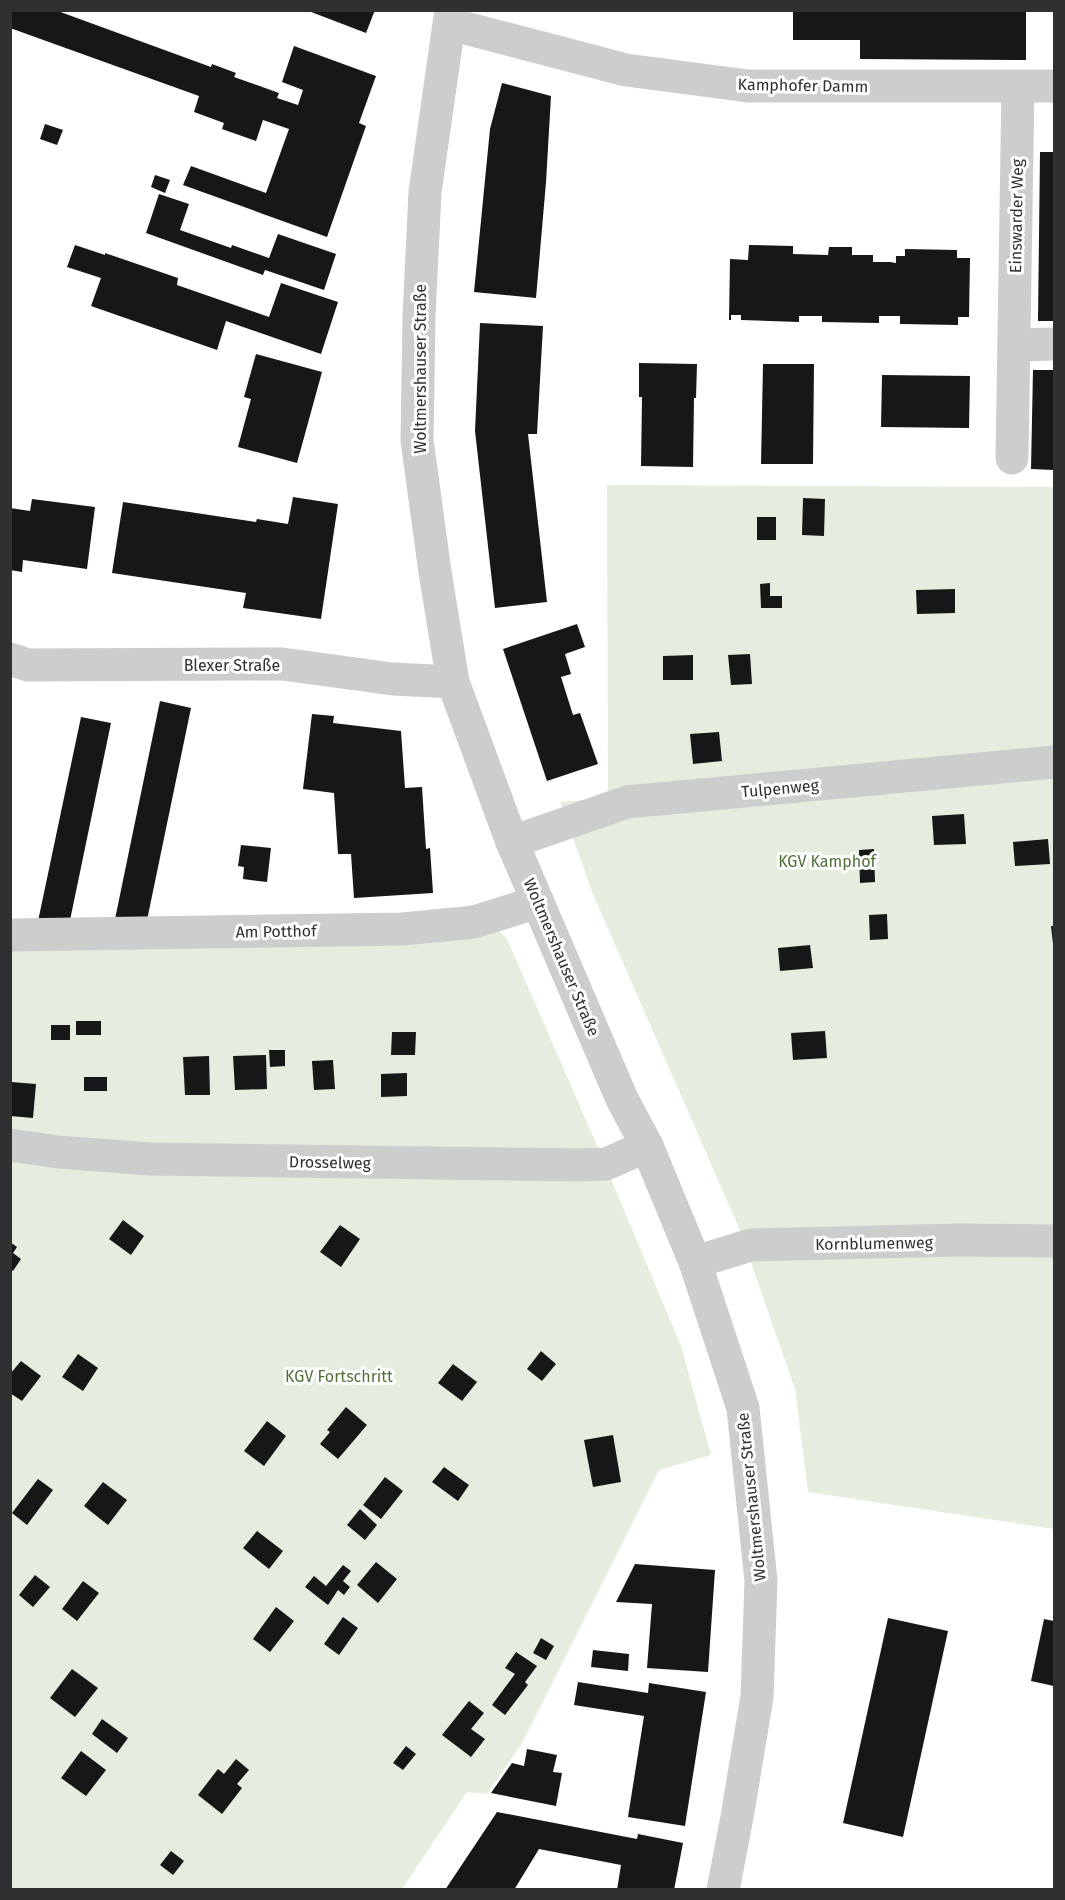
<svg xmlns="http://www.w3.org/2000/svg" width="1065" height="1900" viewBox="0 0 1065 1900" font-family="'Fira Sans',sans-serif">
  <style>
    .green { fill: #e5eede }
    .building { fill: #171717 }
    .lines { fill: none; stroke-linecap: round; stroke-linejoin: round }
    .minor { stroke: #cdcdcd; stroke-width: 33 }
    .labels { text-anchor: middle; stroke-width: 6; stroke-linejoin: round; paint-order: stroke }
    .street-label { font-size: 16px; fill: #303030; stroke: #fff }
    .park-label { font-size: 16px; fill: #50703a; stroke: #fff }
  </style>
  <rect width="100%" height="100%" fill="#fff"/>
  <!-- green -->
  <g class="green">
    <path d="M 607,485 L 1054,487 L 1054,1529 L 808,1492 L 795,1389 L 739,1228 L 593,894 L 560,802 L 608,798 Z"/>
    <path d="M 480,911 L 507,939 L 593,1136 L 681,1346 L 711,1455 L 659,1470 L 521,1745 L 487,1794 L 467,1792 L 402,1889 L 11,1889 L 10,925 Z"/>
  </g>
  <!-- building -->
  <g class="building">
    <path d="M 10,10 L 55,10 L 211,67 L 212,64 L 236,73 L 234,77 L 279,93 L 277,98 L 298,105 L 303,90 L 282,82 L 294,46 L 376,76 L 359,123 L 366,126 L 327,237 L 183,185 L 191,166 L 266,193 L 289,129 L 263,120 L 256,141 L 222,129 L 224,123 L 194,112 L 199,96 L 10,28 Z"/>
    <path d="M 306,10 L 375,10 L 366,33 Z"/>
    <path d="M 793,10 L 1026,10 L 1026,60 L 860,59 L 860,40 L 793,40 Z"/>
    <path d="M 502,83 L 551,96 L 546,182 L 536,298 L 474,292 L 490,129 Z"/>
    <path d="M 45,124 L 63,130 L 57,145 L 40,139 Z"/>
    <path d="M 1040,152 L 1054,152 L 1054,321 L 1038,321 Z"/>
    <path d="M 155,175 L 170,180 L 165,193 L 151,187 Z"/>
    <path d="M 159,194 L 189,204 L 180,230 L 231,248 L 232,245 L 269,258 L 278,234 L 336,254 L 324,290 L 265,270 L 263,275 L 146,233 Z"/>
    <path d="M 75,245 L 105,255 L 105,253 L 178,278 L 177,285 L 269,317 L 281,283 L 338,302 L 321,354 L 226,321 L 217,350 L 91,306 L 101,278 L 67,267 Z"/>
    <path d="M 749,245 L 793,246 L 793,254 L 828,255 L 829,247 L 852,247 L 852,255 L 873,255 L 873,262 L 890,262 L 896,263 L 896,256 L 905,256 L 905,249 L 957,250 L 957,258 L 970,258 L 969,317 L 958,317 L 958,325 L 900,324 L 900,316 L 879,316 L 879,323 L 822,322 L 822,316 L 799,316 L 799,322 L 741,320 L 741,315 L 731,315 L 731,320 L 729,320 L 730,259 L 748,260 Z"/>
    <path d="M 480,323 L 543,326 L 537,434 L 528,434 L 547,602 L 495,608 L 475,431 Z"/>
    <path d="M 256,354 L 322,372 L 297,463 L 238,447 L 251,399 L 244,397 Z"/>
    <path d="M 639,363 L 697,364 L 696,398 L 694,398 L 693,467 L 641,466 L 642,397 L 639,397 Z"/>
    <path d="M 763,364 L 814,364 L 813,464 L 761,464 Z"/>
    <path d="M 1033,370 L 1054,370 L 1054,470 L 1031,469 Z"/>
    <path d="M 882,375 L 970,376 L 969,428 L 881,427 Z"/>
    <path d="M 293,497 L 338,504 L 321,619 L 243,608 L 246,593 L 112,573 L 123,502 L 256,522 L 257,519 L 288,524 Z"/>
    <path d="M 803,498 L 825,499 L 824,536 L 802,535 Z"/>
    <path d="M 32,499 L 95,507 L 87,569 L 23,560 L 22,572 L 10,570 L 10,508 L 30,511 Z"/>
    <rect x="757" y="517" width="19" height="23"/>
    <path d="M 770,583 L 770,596 L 782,596 L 782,608 L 761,608 L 760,584 Z"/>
    <path d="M 955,589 L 955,613 L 917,614 L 916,590 Z"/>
    <path d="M 577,624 L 585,647 L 565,654 L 571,674 L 561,677 L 573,715 L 580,713 L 598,764 L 547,781 L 503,649 Z"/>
    <path d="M 750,654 L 752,684 L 731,685 L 728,655 Z"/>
    <path d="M 693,655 L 693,680 L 663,680 L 663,656 Z"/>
    <path d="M 160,701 L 191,708 L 146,925 L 114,924 Z"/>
    <path d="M 312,714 L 334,716 L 333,723 L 401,731 L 405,788 L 422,787 L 426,849 L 430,848 L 433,893 L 354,898 L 351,854 L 338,854 L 334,793 L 303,789 Z"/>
    <path d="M 81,717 L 111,723 L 69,925 L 37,926 Z"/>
    <path d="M 719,732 L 722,761 L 693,764 L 690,734 Z"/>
    <path d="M 964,814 L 966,844 L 934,845 L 932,816 Z"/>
    <path d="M 1048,839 L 1050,864 L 1015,866 L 1013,842 Z"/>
    <path d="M 241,845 L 271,848 L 267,882 L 243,879 L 244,867 L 238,866 Z"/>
    <path d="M 874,849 L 875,882 L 860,883 L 859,850 Z"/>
    <path d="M 887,914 L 888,939 L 870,940 L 869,915 Z"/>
    <path d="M 1051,926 L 1054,926 L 1054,944 L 1053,944 Z"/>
    <path d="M 810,945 L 813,968 L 780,971 L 778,948 Z"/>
    <rect x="76" y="1021" width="25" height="14"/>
    <rect x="51" y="1025" width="19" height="15"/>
    <path d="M 825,1031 L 827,1058 L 793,1060 L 791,1033 Z"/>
    <path d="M 392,1032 L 416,1032 L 415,1055 L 391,1055 Z"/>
    <path d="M 269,1050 L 285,1050 L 285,1066 L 270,1067 Z"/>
    <path d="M 266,1055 L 267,1089 L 235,1090 L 233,1056 Z"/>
    <path d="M 209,1056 L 210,1095 L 185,1095 L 183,1057 Z"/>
    <path d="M 333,1060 L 335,1089 L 314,1090 L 312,1061 Z"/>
    <path d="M 407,1073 L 407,1096 L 381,1097 L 381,1074 Z"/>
    <rect x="84" y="1077" width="23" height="14"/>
    <path d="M 11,1082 L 36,1084 L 33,1118 L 10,1116 Z"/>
    <path d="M 123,1220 L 144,1236 L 131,1255 L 109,1239 Z"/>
    <path d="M 340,1225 L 360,1239 L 341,1267 L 320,1252 Z"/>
    <path d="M 10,1242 L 17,1247 L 13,1253 L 21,1259 L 13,1271 L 10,1269 Z"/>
    <path d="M 541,1351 L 556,1364 L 542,1381 L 527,1369 Z"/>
    <path d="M 78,1354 L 98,1368 L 83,1391 L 62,1377 Z"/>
    <path d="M 21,1361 L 41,1376 L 22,1401 L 10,1393 L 10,1374 Z"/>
    <path d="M 453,1364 L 477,1382 L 462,1401 L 438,1383 Z"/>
    <path d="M 346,1407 L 367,1425 L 338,1459 L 320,1444 L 330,1432 L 327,1430 Z"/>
    <path d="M 267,1421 L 286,1436 L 264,1466 L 244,1451 Z"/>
    <path d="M 613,1435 L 621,1482 L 593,1487 L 584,1440 Z"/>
    <path d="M 444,1467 L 469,1485 L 458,1501 L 432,1482 Z"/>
    <path d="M 385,1477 L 403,1491 L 381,1519 L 363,1505 Z"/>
    <path d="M 38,1479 L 53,1490 L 27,1525 L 12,1513 Z"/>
    <path d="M 103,1482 L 127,1500 L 108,1525 L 84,1506 Z"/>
    <path d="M 360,1509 L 377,1525 L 365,1540 L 347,1525 Z"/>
    <path d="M 257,1531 L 283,1551 L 269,1569 L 243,1548 Z"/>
    <path d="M 376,1562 L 397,1579 L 378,1603 L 357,1585 Z"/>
    <path d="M 635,1564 L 715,1570 L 708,1672 L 647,1668 L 652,1604 L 616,1602 Z"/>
    <path d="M 343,1565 L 351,1571 L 343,1581 L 350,1587 L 344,1595 L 338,1590 L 328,1605 L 305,1587 L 314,1576 L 326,1586 Z"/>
    <path d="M 35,1575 L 50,1587 L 33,1607 L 19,1595 Z"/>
    <path d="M 83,1581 L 99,1593 L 77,1621 L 62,1609 Z"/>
    <path d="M 276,1607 L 294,1621 L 270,1652 L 253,1639 Z"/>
    <path d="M 343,1617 L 358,1628 L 339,1655 L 324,1644 Z"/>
    <path d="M 888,1618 L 948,1631 L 903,1837 L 843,1823 Z"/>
    <path d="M 1044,1619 L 1054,1621 L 1054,1686 L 1031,1681 Z"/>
    <path d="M 541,1638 L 554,1646 L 546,1660 L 533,1653 Z"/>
    <path d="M 593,1650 L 629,1654 L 628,1671 L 591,1667 Z"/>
    <path d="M 516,1652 L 537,1666 L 525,1682 L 528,1685 L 505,1715 L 492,1705 L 515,1674 L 505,1668 Z"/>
    <path d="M 72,1669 L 98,1688 L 75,1717 L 50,1698 Z"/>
    <path d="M 578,1682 L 648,1693 L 649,1683 L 706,1692 L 685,1826 L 628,1817 L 644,1716 L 574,1705 Z"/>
    <path d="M 469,1701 L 484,1713 L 471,1729 L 485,1739 L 471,1757 L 442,1735 Z"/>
    <path d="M 102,1719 L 128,1738 L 117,1753 L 92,1734 Z"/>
    <path d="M 406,1746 L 416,1754 L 403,1770 L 393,1763 Z"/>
    <path d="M 527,1749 L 557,1755 L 553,1772 L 562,1773 L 556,1806 L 491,1793 L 512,1763 L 524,1766 Z"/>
    <path d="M 81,1751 L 106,1770 L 86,1796 L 61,1778 Z"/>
    <path d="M 236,1759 L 249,1770 L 237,1784 L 242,1788 L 222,1814 L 198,1795 L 218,1769 L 224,1774 Z"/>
    <path d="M 497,1812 L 637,1839 L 638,1834 L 683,1843 L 674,1890 L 617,1890 L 621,1865 L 539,1849 L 514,1890 L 445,1890 Z"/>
    <path d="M 171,1851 L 184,1861 L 173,1875 L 160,1865 Z"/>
  </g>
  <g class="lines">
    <!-- minor -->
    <g class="minor">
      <path d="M 451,10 L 425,192 L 419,316 L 417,440 L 435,572 L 453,682 L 512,842 L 622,1099 L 647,1146 L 695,1262 L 743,1408 L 761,1581 L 757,1697 L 737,1817 L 723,1890"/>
      <path d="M 450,24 L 626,70 L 748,86 L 1054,86"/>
      <path d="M 1014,345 L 1054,344"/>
      <path d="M 1012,458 L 1018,87"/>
      <path d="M 10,659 L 28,665 L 282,664 L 393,679 L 453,682"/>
      <path d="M 512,842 L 627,802 L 1054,762"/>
      <path d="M 10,935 L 403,929 L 474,922 L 538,902"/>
      <path d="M 10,1145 L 58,1152 L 151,1159 L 578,1165 L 606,1164 L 647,1146"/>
      <path d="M 695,1262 L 751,1245 L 958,1240 L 1054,1241"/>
    </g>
  </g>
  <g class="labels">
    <!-- street labels -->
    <g class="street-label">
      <text transform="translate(803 85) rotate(1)" y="6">Kamphofer Damm</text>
      <text transform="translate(1016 216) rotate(-89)" y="6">Einswarder Weg</text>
      <text transform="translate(420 369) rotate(-90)" y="6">Woltmershauser Straße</text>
      <text x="232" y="671">Blexer Straße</text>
      <text transform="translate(780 788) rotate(-5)" y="6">Tulpenweg</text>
      <text transform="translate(276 931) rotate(-1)" y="6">Am Potthof</text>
      <text transform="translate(562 957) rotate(67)" y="6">Woltmershauser Straße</text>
      <text transform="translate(330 1162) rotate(1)" y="6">Drosselweg</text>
      <text transform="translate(874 1243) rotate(-1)" y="6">Kornblumenweg</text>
      <text transform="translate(751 1497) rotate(-96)" y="6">Woltmershauser Straße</text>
    </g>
    <!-- park labels -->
    <g class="park-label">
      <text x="827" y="867">KGV Kamphof</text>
      <text x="339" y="1382">KGV Fortschritt</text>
    </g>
  </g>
  <!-- border -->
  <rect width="1065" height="1900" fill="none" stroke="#303030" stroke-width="24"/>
</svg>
